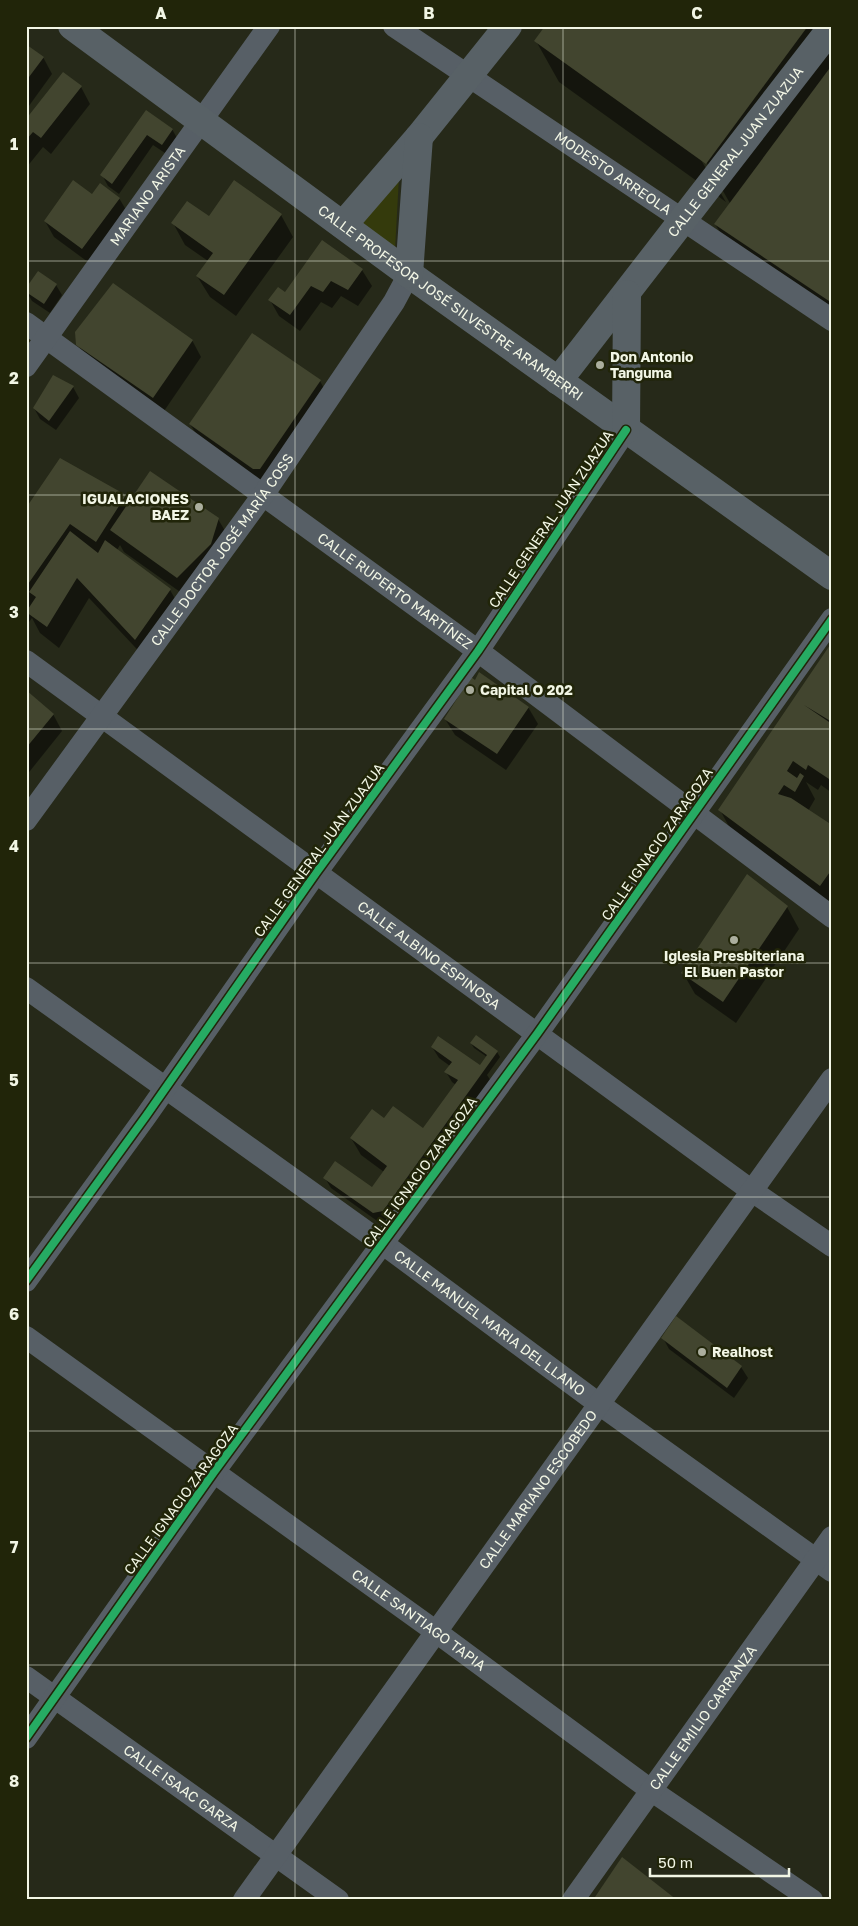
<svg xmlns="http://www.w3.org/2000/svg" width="858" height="1926" viewBox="0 0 858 1926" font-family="'Golos Text',sans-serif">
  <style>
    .green { fill: #343a0c }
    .shadow { fill: #0007 }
    .building { fill: #42452f }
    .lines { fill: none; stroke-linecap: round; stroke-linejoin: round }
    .street { stroke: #575f66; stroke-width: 22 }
    .secondary { stroke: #586166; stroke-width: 28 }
    .cycleway-casing { stroke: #212509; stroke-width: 11 }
    .cycleway { stroke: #26ab63; stroke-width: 8 }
    .grid { fill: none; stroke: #f2f6e5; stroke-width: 1; stroke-opacity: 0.55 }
    .poi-dot { fill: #abae9e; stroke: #212509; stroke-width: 2 }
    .labels { text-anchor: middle; stroke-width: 5; stroke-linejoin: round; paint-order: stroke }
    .street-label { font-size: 14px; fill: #f2f6e5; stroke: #212509 }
    .poi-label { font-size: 14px; font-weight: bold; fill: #f2f6e5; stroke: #212509; text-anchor: start }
    .neatline { fill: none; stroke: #f2f6e5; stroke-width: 2 }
    .grid-label { font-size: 16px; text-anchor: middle; font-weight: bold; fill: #f2f6e5 }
  </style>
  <rect width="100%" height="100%" fill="#262919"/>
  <!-- green -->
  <path class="green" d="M 399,177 L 395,250 L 361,223 Z"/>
  <!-- shadow -->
  <g class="shadow">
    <path d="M 547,26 L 829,26 L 832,31 L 832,315 L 728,245 L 715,224 L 731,205 L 704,158 L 701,160 L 726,202 L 559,82 L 536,41 Z"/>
    <path d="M 26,48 L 43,57 L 52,74 L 26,110 Z"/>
    <path d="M 81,87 L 90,104 L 51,154 L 43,147 L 26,168 L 26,121 Z"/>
    <path d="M 147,112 L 172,129 L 178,140 L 168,155 L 153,145 L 119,194 L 108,186 L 102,175 Z"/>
    <path d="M 93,196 L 119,198 L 129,215 L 92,265 L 54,237 L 45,221 Z"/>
    <path d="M 281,215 L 293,237 L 236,316 L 210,297 L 197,276 L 208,261 L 185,245 L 173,223 L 209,218 Z"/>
    <path d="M 362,270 L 372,286 L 358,306 L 341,296 L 332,308 L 321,302 L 300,331 L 279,316 L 270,300 L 286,293 Z"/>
    <path d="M 56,285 L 62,295 L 50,313 L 32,301 L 26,291 Z"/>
    <path d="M 192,340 L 201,357 L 162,414 L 90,366 L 78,344 Z"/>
    <path d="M 54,377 L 73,387 L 79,398 L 56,430 L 40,419 L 34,408 Z"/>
    <path d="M 320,381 L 332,403 L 267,491 L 203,445 L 190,424 Z"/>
    <path d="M 125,495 L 130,503 L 218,519 L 231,541 L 190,599 L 124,552 L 120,545 L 117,550 L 170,590 L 182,611 L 148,661 L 89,598 L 59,648 L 40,633 L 32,618 L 26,626 L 26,510 Z"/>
    <path d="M 832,644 L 832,793 L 821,785 L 818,790 L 806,782 L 815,799 L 808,811 L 832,826 L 832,905 L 732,832 L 720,810 Z"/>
    <path d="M 26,692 L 53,714 L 62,731 L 26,776 Z"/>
    <path d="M 528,707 L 538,724 L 506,770 L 455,735 L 445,719 Z"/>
    <path d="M 787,907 L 799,929 L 736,1023 L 695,994 L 683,973 Z"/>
    <path d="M 471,1043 L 497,1052 L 500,1057 L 487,1075 L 491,1081 L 389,1221 L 380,1223 L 331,1188 L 325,1178 L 372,1189 L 384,1172 L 361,1155 L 351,1138 L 384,1120 L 427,1133 L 456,1085 L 452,1082 L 446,1072 L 450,1066 L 439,1058 L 432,1047 L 484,1070 L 487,1057 L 474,1048 Z"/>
    <path d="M 676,1318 L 741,1367 L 748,1378 L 734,1398 L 669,1349 L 663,1338 Z"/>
  </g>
  <!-- building -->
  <g class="building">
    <path d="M 545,26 L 808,26 L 706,164 L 534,41 Z"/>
    <path d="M 27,45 L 44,57 L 26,81 L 26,46 Z"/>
    <path d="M 832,65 L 832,303 L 714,224 Z"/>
    <path d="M 63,72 L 82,86 L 41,138 L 33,132 L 26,140 L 26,119 Z"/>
    <path d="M 146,110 L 173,129 L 162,145 L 147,135 L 112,184 L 100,175 Z"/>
    <path d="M 73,180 L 92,194 L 100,183 L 120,198 L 82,249 L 44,221 Z"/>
    <path d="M 234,180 L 282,214 L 224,295 L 196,276 L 213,253 L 171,223 L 187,201 L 209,216 Z"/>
    <path d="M 322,240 L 363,269 L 348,290 L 331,281 L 323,292 L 311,286 L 290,315 L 268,300 L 278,287 L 285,292 Z"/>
    <path d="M 38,271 L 57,284 L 44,304 L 26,292 L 26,288 Z"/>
    <path d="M 113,283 L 193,340 L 153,398 L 76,345 L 75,332 Z"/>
    <path d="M 252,333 L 321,380 L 260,469 L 253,469 L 189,424 Z"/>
    <path d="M 53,375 L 74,386 L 49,421 L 33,408 Z"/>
    <path d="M 60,458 L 126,495 L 96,542 L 70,524 L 26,587 L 26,508 Z"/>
    <path d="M 150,471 L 219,518 L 211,544 L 177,578 L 110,530 Z"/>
    <path d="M 70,531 L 98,553 L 105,540 L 171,589 L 135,640 L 77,578 L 47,627 L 26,612 L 36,597 L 29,592 Z"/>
    <path d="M 832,642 L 832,722 L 804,705 L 832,724 L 832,781 L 808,765 L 806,770 L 793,761 L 787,771 L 797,778 L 800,773 L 804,776 L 795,792 L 784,785 L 778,794 L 791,798 L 832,825 L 832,869 L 820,886 L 718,810 Z"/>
    <path d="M 479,672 L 529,707 L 497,754 L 444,719 L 471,677 L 475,680 Z"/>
    <path d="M 26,690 L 54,714 L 26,748 Z"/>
    <path d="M 747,874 L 788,906 L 723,1002 L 681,973 Z"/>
    <path d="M 476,1035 L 498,1051 L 383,1211 L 373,1213 L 323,1178 L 335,1161 L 372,1187 L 387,1166 L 350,1138 L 372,1109 L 384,1118 L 393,1106 L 423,1128 L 458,1080 L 444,1072 L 452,1062 L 431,1047 L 438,1036 L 480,1065 L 487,1055 L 470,1043 Z"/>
    <path d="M 676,1316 L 742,1366 L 727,1388 L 661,1338 Z"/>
    <path d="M 622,1857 L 677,1900 L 593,1900 Z"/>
  </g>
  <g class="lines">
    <!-- street -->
    <g class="street">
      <path id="s1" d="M 394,26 L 832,320"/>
      <path id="s2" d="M 26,323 L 478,651 L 832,917"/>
      <path id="s3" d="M 26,366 L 269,26"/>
      <path id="s4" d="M 26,661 L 752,1191 L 832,1246"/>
      <path id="s5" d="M 26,820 L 263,495 L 394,302 L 409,274"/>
      <path id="s6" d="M 26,988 L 382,1243 L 599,1404 L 832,1571"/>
      <path d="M 26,1281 L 146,1116 L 316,873 L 478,651 L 626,430"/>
      <path id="s7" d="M 26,1337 L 435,1631 L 652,1791 L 812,1900"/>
      <path id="s8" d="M 26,1677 L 338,1900"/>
      <path d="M 26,1738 L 214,1472 L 537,1034 L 832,619"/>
      <path id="s9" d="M 244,1900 L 832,1079"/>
      <path id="s10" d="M 573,1900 L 832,1537"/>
    </g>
    <!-- secondary -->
    <g class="secondary">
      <path id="s11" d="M 72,26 L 409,274 L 832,576"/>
      <path d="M 343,225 L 419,137 L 508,26"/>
      <path d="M 409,274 L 419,137"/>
      <path id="s12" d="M 558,381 L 832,27"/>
      <path d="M 626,430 L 627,294"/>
    </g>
    <!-- cycleway casing -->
    <g class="cycleway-casing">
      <g id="cycleway">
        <path d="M 26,1281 L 146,1116 L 316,873 L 478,651 L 626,430"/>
        <path d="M 26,1738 L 214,1472 L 537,1034 L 832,619"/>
      </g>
    </g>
    <!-- cycleway -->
    <use href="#cycleway" class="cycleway"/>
  </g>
  <!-- grid -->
  <path class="grid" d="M 295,26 L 295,1900M 563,26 L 563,1900M 26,261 L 832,261M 26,495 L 832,495M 26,729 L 832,729M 26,963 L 832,963M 26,1197 L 832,1197M 26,1431 L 832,1431M 26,1665 L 832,1665"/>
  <!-- markers -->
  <g class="poi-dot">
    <circle cx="600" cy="365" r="5"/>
    <circle cx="199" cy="507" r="5"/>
    <circle cx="470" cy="690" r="5"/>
    <circle cx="734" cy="940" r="5"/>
    <circle cx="702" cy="1352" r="5"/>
  </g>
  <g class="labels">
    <!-- street labels -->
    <g class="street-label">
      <text dy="5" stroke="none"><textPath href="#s12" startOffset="290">CALLE GENERAL JUAN ZUAZUA</textPath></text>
      <text dy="5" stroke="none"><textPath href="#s1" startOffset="264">MODESTO ARREOLA</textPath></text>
      <text dy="5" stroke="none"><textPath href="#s3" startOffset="209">MARIANO ARISTA</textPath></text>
      <text dy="5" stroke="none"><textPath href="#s11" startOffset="469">CALLE PROFESOR JOSÉ SILVESTRE ARAMBERRI</textPath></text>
      <text transform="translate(551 519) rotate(-56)" y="5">CALLE GENERAL JUAN ZUAZUA</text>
      <text dy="5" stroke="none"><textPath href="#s5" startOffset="334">CALLE DOCTOR JOSÉ MARÍA COSS</textPath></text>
      <text dy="5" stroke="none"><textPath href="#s2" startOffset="456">CALLE RUPERTO MARTÍNEZ</textPath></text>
      <text transform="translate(657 844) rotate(-55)" y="5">CALLE IGNACIO ZARAGOZA</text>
      <text transform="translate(319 850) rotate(-54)" y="5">CALLE GENERAL JUAN ZUAZUA</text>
      <text dy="5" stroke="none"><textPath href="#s4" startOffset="499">CALLE ALBINO ESPINOSA</textPath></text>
      <text transform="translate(420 1172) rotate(-54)" y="5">CALLE IGNACIO ZARAGOZA</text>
      <text dy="5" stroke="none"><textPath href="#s6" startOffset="572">CALLE MANUEL MARIA DEL LLANO</textPath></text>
      <text dy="5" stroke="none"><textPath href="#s9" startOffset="505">CALLE MARIANO ESCOBEDO</textPath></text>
      <text transform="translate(181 1499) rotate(-54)" y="5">CALLE IGNACIO ZARAGOZA</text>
      <text dy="5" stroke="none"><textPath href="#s7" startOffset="484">CALLE SANTIAGO TAPIA</textPath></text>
      <text dy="5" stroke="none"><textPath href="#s10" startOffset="224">CALLE EMILIO CARRANZA</textPath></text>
      <text dy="5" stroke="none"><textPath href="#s8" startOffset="191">CALLE ISAAC GARZA</textPath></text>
    </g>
    <!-- poi labels -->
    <g class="poi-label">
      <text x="610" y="362">Don Antonio<tspan x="610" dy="16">Tanguma</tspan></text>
      <text x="189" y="504" text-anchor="end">IGUALACIONES<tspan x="189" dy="16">BAEZ</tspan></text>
      <text x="480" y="695">Capital O 202</text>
      <text x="734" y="961" text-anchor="middle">Iglesia Presbiteriana<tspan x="734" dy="16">El Buen Pastor</tspan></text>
      <text x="712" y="1357">Realhost</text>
    </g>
  </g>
  <!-- border -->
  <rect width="858" height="1926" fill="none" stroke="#212509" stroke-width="55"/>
  <!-- scale -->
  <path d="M650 1868v8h139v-8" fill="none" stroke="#f2f6e5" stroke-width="2.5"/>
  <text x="658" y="1868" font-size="15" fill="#f2f6e5" stroke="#212509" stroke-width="4" paint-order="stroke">50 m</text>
  <rect x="28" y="28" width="802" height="1870" class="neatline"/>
  <g class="grid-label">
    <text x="161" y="19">A</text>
    <text x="429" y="19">B</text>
    <text x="697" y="19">C</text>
    <text x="14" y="150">1</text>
    <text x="14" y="384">2</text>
    <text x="14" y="618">3</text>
    <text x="14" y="852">4</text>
    <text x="14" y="1086">5</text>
    <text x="14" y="1320">6</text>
    <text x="14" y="1553">7</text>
    <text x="14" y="1787">8</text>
  </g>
</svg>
